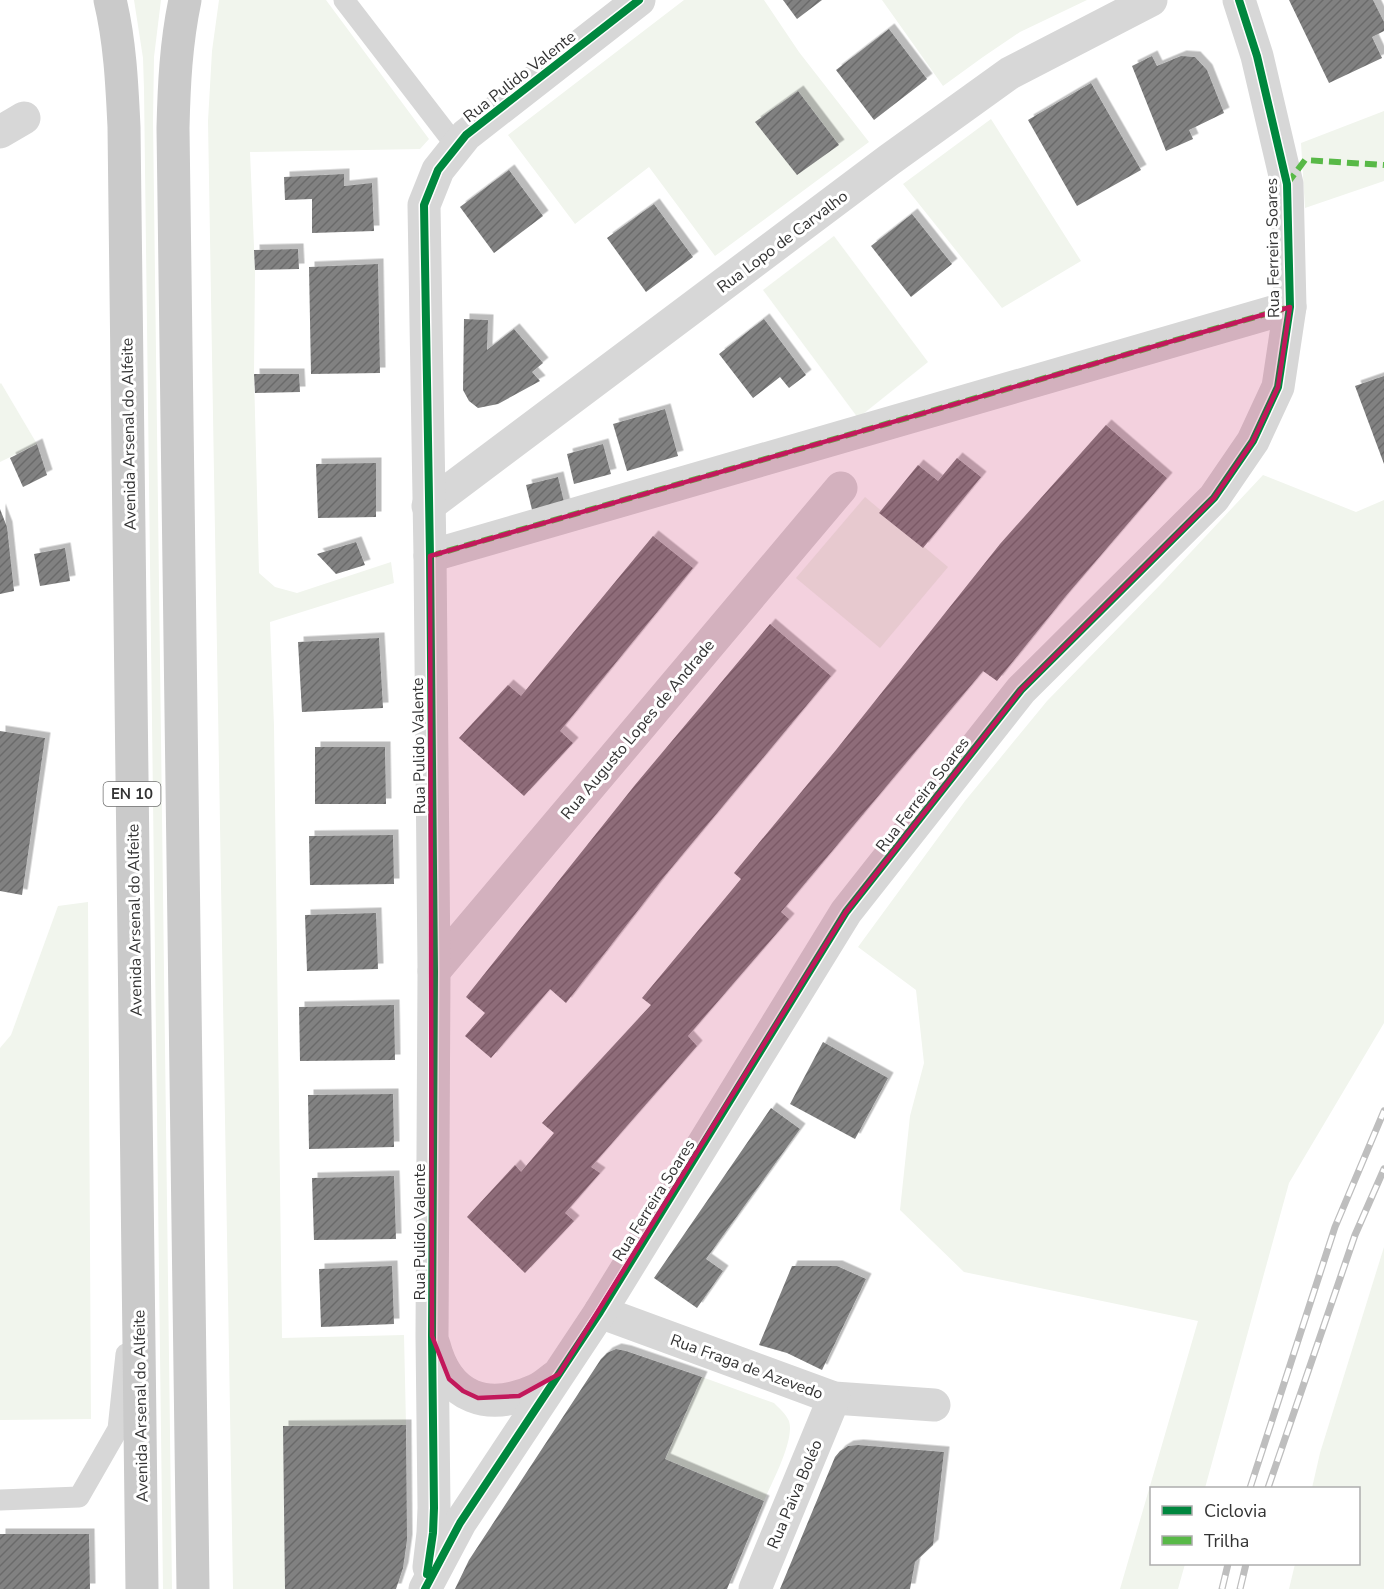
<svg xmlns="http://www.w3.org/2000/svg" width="1384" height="1589" viewBox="0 0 1384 1589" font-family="'Nunito Sans',sans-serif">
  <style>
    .green { fill: #f1f5ed }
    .building { fill: url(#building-hatch); filter: url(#shadow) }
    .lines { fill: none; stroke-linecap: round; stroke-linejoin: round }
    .lane { stroke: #d7d7d7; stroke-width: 21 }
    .street { stroke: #d7d7d7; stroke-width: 33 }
    .primary { stroke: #cacaca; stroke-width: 33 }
    .rail-casing { stroke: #bebebe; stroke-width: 7 }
    .rail { stroke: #fff; stroke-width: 4.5; stroke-dasharray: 14; stroke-linecap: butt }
    .quiet { stroke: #58b947; stroke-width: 6; stroke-dasharray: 12 6; stroke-linecap: butt }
    .cycleway-casing { stroke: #fff; stroke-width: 11 }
    .cycleway { stroke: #00873e; stroke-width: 8 }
    .marked { fill: #c2185b; fill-opacity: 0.2; stroke: #c2185b; stroke-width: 4.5; stroke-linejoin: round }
    .labels { text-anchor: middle; stroke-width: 6; stroke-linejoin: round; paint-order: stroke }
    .shield { fill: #fff; stroke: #707070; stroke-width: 1.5 }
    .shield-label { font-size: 15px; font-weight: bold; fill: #333 }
    .street-label { font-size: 16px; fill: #333; stroke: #fff }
  </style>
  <defs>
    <pattern id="building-hatch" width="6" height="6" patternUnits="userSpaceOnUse" patternTransform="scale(1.5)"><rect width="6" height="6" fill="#818181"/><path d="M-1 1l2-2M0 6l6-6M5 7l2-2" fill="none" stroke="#6a6a6a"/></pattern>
    <filter id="shadow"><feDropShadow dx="5.5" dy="-5.5" stdDeviation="0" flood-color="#0004"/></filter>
  </defs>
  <rect width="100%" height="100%" fill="#fff"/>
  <!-- green -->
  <g class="green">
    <path d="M 134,0 L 161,0 L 154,57 L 153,121 L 172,1589 L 163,1589 L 144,89 L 143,58 Z"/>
    <path d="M 219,0 L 326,0 L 429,139 L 420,149 L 250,152 L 255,270 L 254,374 L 259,573 L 275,587 L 297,593 L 391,562 L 394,583 L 270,622 L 274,726 L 282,1338 L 404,1335 L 406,1425 L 285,1589 L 233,1589 L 208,121 L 212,51 Z"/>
    <path d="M 684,0 L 764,0 L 799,52 L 869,142 L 715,256 L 649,167 L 575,224 L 508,135 Z"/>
    <path d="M 882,0 L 1087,0 L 1020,32 L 983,57 L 943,86 Z"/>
    <path d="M 1384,111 L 1384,181 L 1305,208 L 1301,143 Z"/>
    <path d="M 991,119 L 1081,261 L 1002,308 L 903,184 Z"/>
    <path d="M 834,236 L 928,362 L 858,418 L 763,290 Z"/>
    <path d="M 1,383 L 37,444 L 0,462 L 0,384 Z"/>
    <path d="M 1263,475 L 1356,512 L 1384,500 L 1384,1023 L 1289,1183 L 1205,1488 L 1152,1488 L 1152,1564 L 1185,1564 L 1178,1589 L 1120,1589 L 1198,1321 L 964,1272 L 900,1210 L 910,1116 L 924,1063 L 916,990 L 858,947 L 965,801 L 1047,701 L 1161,584 Z"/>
    <path d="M 865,497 L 948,567 L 880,648 L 796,578 Z"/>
    <path d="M 88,902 L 91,1419 L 0,1420 L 0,1048 L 11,1035 L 58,906 Z"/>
    <path d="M 1384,1247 L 1384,1589 L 1289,1589 L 1295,1564 L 1358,1564 L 1358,1488 L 1312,1488 L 1320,1453 Z"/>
    <path d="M 702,1377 L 774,1403 C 779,1408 786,1414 789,1421 C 795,1440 772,1482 764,1501 L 665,1459 Z"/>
  </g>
  <!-- building -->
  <g class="building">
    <path d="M 783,0 L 822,0 L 797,19 Z"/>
    <path d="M 1289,0 L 1373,0 L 1384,22 L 1384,31 L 1372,37 L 1382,58 L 1329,83 Z"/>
    <path d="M 889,29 L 927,79 L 874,120 L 836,70 Z"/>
    <path d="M 1152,56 L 1157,66 L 1181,56 L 1195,57 L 1207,70 L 1224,113 L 1189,130 L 1193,139 L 1166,151 L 1132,66 Z"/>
    <path d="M 1091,83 L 1141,170 L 1077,206 L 1028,120 Z"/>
    <path d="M 798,91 L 839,145 L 797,175 L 755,122 Z"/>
    <path d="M 509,170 L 543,216 L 494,253 L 460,207 Z"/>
    <path d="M 344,174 L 344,186 L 372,183 L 374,231 L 312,233 L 312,199 L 285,200 L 284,177 Z"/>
    <path d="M 654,204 L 693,257 L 646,292 L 607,238 Z"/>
    <path d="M 912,214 L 952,264 L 911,297 L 871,246 Z"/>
    <path d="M 298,249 L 299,269 L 255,270 L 254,250 Z"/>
    <path d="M 378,264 L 380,373 L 311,374 L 309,267 Z"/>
    <path d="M 464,319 L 488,320 L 487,350 L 514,329 L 543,363 L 532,372 L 540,381 L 498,404 L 478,408 L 469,401 L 463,390 Z"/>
    <path d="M 764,319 L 806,375 L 789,388 L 780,377 L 753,398 L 719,354 Z"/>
    <path d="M 254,374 L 299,374 L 300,392 L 255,393 Z"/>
    <path d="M 1384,376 L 1384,464 L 1355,386 Z"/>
    <path d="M 665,409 L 678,456 L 627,471 L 613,424 Z"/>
    <path d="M 1106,425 L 1167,478 L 1065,597 L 997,681 L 983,671 L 781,912 L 789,919 L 688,1036 L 697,1046 L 591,1167 L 600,1173 L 565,1213 L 574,1221 L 525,1273 L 467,1217 L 515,1165 L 521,1172 L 554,1133 L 542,1123 L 651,1005 L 642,998 L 741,879 L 734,873 L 836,750 L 1000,544 Z"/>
    <path d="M 37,444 L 47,475 L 23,487 L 10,458 Z"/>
    <path d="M 603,444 L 611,474 L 574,484 L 567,454 Z"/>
    <path d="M 957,458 L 981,477 L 923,548 L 879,513 L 918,465 L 938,481 Z"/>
    <path d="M 376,463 L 376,517 L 318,518 L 316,464 Z"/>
    <path d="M 558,477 L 565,506 L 533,514 L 526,485 Z"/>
    <path d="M 0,509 L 7,527 L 14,591 L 0,594 Z"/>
    <path d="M 653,536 L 693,568 L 560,731 L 573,743 L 524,796 L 459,738 L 508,685 L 521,696 Z"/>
    <path d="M 356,542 L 365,565 L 336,574 L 317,554 Z"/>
    <path d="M 65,548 L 70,581 L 40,586 L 34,554 Z"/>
    <path d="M 770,624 L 831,676 L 663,878 L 566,1003 L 550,989 L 491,1058 L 465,1036 L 485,1013 L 466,997 L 635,785 Z"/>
    <path d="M 379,638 L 383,708 L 302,712 L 298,642 Z"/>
    <path d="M 0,731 L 45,738 L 22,895 L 0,891 Z"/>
    <path d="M 315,747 L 385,747 L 386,804 L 315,804 Z"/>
    <path d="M 393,835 L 394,884 L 310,885 L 309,836 Z"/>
    <path d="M 376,913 L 378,969 L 307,971 L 305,915 Z"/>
    <path d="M 394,1005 L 395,1060 L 300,1061 L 299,1007 Z"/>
    <path d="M 823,1042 L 888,1078 L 855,1139 L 790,1104 Z"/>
    <path d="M 393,1094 L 394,1147 L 309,1149 L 308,1095 Z"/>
    <path d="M 771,1108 L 800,1129 L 706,1259 L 723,1271 L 697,1308 L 654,1278 Z"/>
    <path d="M 394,1176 L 396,1239 L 314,1240 L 312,1178 Z"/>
    <path d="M 392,1266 L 394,1324 L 321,1327 L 319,1269 Z"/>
    <path d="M 792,1266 L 837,1266 L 866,1279 L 822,1370 L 787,1353 L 759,1345 Z"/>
    <path d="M 616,1349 L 626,1351 L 702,1377 L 665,1459 L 764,1501 L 727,1589 L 455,1589 L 469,1560 L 601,1359 L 607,1353 Z"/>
    <path d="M 406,1425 L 407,1540 L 403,1568 L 396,1589 L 285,1589 L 283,1426 Z"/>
    <path d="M 858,1445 L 944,1452 L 933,1545 L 915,1562 L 910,1589 L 780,1589 L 835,1457 L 840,1451 L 848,1446 Z"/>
    <path d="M 0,1534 L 89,1534 L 90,1589 L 0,1589 Z"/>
  </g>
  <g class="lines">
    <!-- lane -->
    <g class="lane">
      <path d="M 344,0 L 457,147"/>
      <path d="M 0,1500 L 79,1497 L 118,1429 L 126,1354"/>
    </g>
    <!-- street -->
    <g class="street">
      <path d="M 0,132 L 24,118"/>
      <path d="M 428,506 L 889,160 L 1010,73 L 1151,0"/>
      <path d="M 430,556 L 1290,307"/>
      <path d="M 434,971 L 841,488"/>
      <path d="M 600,1312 L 834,1398 L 934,1405"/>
      <path d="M 434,1345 C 448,1399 488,1412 536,1390 C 543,1387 549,1381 555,1377"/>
      <path d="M 429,1567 L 433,1533 L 434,1508 L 432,1336 L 434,971 L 430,556 L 424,205 L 438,170 L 466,135 L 639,0"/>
      <path d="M 425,1589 L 460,1523 L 600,1312 L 846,912 L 1021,690 L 1214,498 L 1253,441 L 1278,387 L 1290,307 L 1287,184 L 1257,56 L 1239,0"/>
      <path d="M 755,1589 L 834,1398"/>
    </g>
    <!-- primary -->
    <g class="primary">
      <path d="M 110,0 C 120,41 122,85 124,127 L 142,1589"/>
      <path d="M 185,0 C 176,43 174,85 173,128 L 193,1589"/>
    </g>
    <!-- rail casing -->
    <g class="rail-casing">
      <g id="rail">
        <path d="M 1250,1488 L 1335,1227 L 1384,1111"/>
        <path d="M 1268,1488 L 1355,1235 L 1384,1169"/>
        <path d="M 1222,1589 L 1228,1564"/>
        <path d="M 1240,1589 L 1246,1564"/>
      </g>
    </g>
    <!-- rail -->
    <use href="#rail" class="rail"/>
    <!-- quiet -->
    <g class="quiet">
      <path d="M 1287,184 L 1305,160 L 1384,165"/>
      <path d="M 430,556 L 1290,307"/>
    </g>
    <!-- cycleway casing -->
    <g class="cycleway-casing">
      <g id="cycleway">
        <path d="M 427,1574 L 433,1533 L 434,1508 L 432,1336 L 434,971 L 430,556 L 424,205 L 438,170 L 466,135 L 639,0"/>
        <path d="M 425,1589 L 460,1523 L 600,1312 L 846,912 L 1021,690 L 1214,498 L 1253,441 L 1278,387 L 1290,307 L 1287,184 L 1257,56 L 1239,0"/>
      </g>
    </g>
    <!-- cycleway -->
    <use href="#cycleway" class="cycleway"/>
  </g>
  <!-- marked area -->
  <path class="marked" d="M 1290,307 L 1278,387 L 1253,441 L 1214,498 L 1021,690 L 846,912 L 559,1374 L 519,1396 L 478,1398 L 463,1391 L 449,1379 L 432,1336 L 430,556 Z"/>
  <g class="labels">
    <!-- shield labels -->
    <rect class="shield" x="103.5" y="782" width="57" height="24" rx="4.5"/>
    <g class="shield-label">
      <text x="132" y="799">EN 10</text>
    </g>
    <!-- street labels -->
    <g class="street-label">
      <text transform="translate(519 76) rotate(-38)" y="6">Rua Pulido Valente</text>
      <text transform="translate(782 241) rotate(-37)" y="6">Rua Lopo de Carvalho</text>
      <text transform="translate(1272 248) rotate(-91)" y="6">Rua Ferreira Soares</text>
      <text transform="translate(128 434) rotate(-91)" y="6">Avenida Arsenal do Alfeite</text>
      <text transform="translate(637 729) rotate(-50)" y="6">Rua Augusto Lopes de Andrade</text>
      <text transform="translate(418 746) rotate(-91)" y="6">Rua Pulido Valente</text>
      <text transform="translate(922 794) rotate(-52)" y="6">Rua Ferreira Soares</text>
      <text transform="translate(134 920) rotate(-91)" y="6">Avenida Arsenal do Alfeite</text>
      <text transform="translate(653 1200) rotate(-58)" y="6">Rua Ferreira Soares</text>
      <text transform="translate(419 1232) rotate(-90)" y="6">Rua Pulido Valente</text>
      <text transform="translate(747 1366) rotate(20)" y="6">Rua Fraga de Azevedo</text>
      <text transform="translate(140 1406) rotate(-91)" y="6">Avenida Arsenal do Alfeite</text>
      <text transform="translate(794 1494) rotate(-67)" y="6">Rua Paiva Boléo</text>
    </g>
  </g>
  <!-- legend -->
  <rect x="1150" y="1487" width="210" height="78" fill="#ffffff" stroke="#adadad" stroke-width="1.5"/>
  <rect x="1162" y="1506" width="30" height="9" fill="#00873e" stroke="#adadad" stroke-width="1.5"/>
  <text x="1204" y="1517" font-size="18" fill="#333333">Ciclovia</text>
  <rect x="1162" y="1536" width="30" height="9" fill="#58b947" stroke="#adadad" stroke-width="1.5"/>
  <text x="1204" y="1547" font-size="18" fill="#333333">Trilha</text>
</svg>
